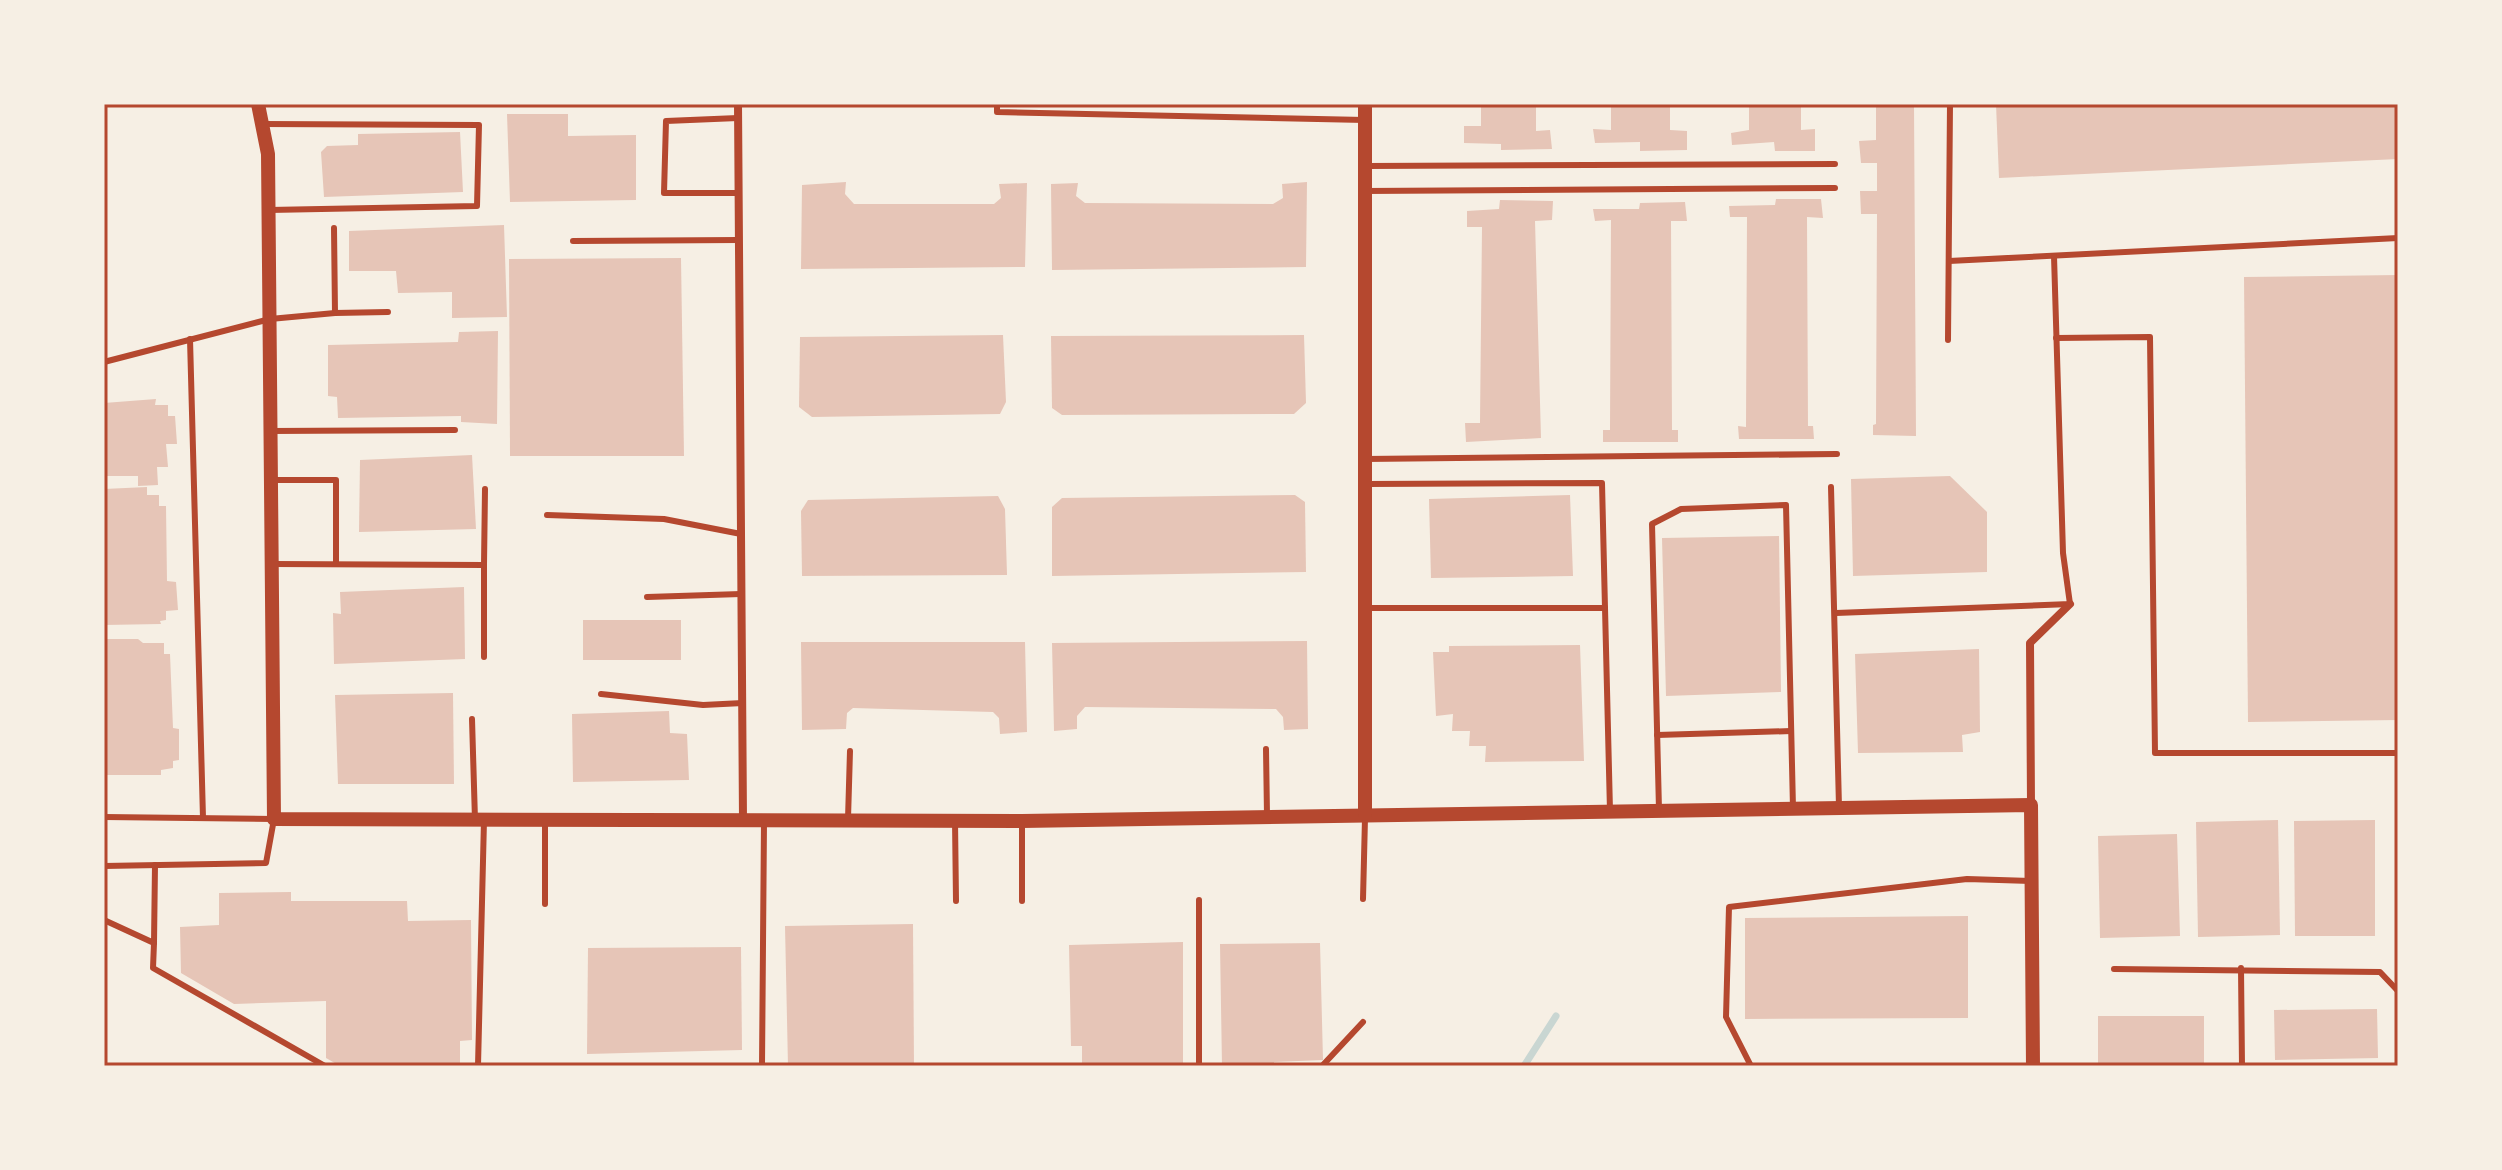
<svg xmlns="http://www.w3.org/2000/svg" width="2502" height="1170" viewBox="0 0 2502 1170" font-family="'Sofia Sans Condensed',sans-serif">
  <style>
    .lines { fill: none; stroke-linecap: round; stroke-linejoin: round }
    .stream { stroke: #c9d6d2; stroke-width: 7 }
    .building { fill: #e6c5b7 }
    .service { stroke: #b5482f; stroke-width: 6 }
    .minor { stroke: #b5482f; stroke-width: 8 }
    .tertiary { stroke: #b5482f; stroke-width: 14 }
    .neatline { fill: none; stroke: #b5482f; stroke-width: 3 }
  </style>
  <rect width="100%" height="100%" fill="#f6efe4"/>
  <g class="lines">
    <!-- stream -->
    <path class="stream" d="M 1524,1066 L 1556,1016"/>
  </g>
  <!-- building -->
  <g class="building">
    <path d="M 1481,104 L 1536,104 L 1536,131 L 1550,130 L 1552,149 L 1501,150 L 1501,144 L 1464,143 L 1464,126 L 1481,126 Z"/>
    <path d="M 1611,104 L 1670,104 L 1670,130 L 1687,131 L 1687,150 L 1640,151 L 1640,142 L 1595,143 L 1593,129 L 1611,130 Z"/>
    <path d="M 1749,104 L 1801,104 L 1801,130 L 1815,129 L 1815,151 L 1775,151 L 1774,142 L 1732,145 L 1731,133 L 1749,130 Z"/>
    <path d="M 1876,104 L 1914,104 L 1916,436 L 1873,435 L 1873,425 L 1876,424 L 1877,214 L 1861,214 L 1860,191 L 1877,191 L 1877,163 L 1861,163 L 1859,141 L 1876,140 Z"/>
    <path d="M 1996,104 L 2398,104 L 2398,159 L 1999,178 Z"/>
    <path d="M 507,114 L 568,114 L 568,136 L 636,135 L 636,200 L 510,202 Z"/>
    <path d="M 460,132 L 463,192 L 324,197 L 321,152 L 327,146 L 358,145 L 358,134 Z"/>
    <path d="M 846,182 L 845,194 L 854,204 L 994,204 L 1001,198 L 999,184 L 1027,183 L 1025,267 L 801,269 L 802,185 Z"/>
    <path d="M 1307,182 L 1306,267 L 1052,270 L 1051,184 L 1078,183 L 1076,196 L 1085,203 L 1273,204 L 1283,198 L 1282,184 Z"/>
    <path d="M 1776,199 L 1821,199 L 1823,218 L 1807,217 L 1808,426 L 1813,426 L 1814,439 L 1739,439 L 1738,426 L 1746,427 L 1747,217 L 1730,217 L 1729,206 L 1775,205 Z"/>
    <path d="M 1500,200 L 1553,201 L 1552,220 L 1535,221 L 1541,438 L 1466,442 L 1465,423 L 1480,423 L 1482,227 L 1467,227 L 1467,211 L 1499,209 Z"/>
    <path d="M 1685,202 L 1687,221 L 1671,221 L 1672,430 L 1678,430 L 1678,442 L 1603,442 L 1603,430 L 1610,430 L 1611,220 L 1595,221 L 1593,209 L 1639,209 L 1640,203 Z"/>
    <path d="M 504,225 L 507,317 L 452,318 L 452,292 L 398,293 L 396,271 L 349,271 L 349,231 Z"/>
    <path d="M 681,258 L 684,456 L 510,456 L 509,259 Z"/>
    <path d="M 2398,275 L 2398,720 L 2248,722 L 2244,277 Z"/>
    <path d="M 498,331 L 497,424 L 461,422 L 461,416 L 338,418 L 337,397 L 328,396 L 328,345 L 458,342 L 459,332 Z"/>
    <path d="M 1003,335 L 1006,402 L 1000,414 L 812,417 L 799,407 L 800,337 Z"/>
    <path d="M 1304,335 L 1306,403 L 1294,414 L 1062,415 L 1052,408 L 1051,336 Z"/>
    <path d="M 156,399 L 155,405 L 168,405 L 168,416 L 175,416 L 177,444 L 166,444 L 168,467 L 157,467 L 158,485 L 138,486 L 138,476 L 104,476 L 104,403 Z"/>
    <path d="M 472,455 L 476,529 L 359,532 L 360,460 Z"/>
    <path d="M 1950,476 L 1987,512 L 1987,572 L 1853,576 L 1851,479 Z"/>
    <path d="M 147,487 L 147,495 L 159,495 L 159,506 L 166,506 L 167,581 L 176,582 L 178,610 L 166,611 L 166,620 L 160,621 L 161,624 L 104,625 L 104,489 Z"/>
    <path d="M 1295,495 L 1305,502 L 1306,572 L 1052,576 L 1052,507 L 1062,498 Z"/>
    <path d="M 1570,495 L 1573,576 L 1431,578 L 1429,499 Z"/>
    <path d="M 998,496 L 1005,509 L 1007,575 L 802,576 L 801,511 L 808,500 Z"/>
    <path d="M 1779,536 L 1781,692 L 1666,696 L 1662,538 Z"/>
    <path d="M 464,587 L 465,659 L 334,664 L 333,613 L 341,614 L 340,592 Z"/>
    <rect x="583" y="620" width="98" height="40"/>
    <path d="M 104,639 L 138,639 L 143,643 L 164,643 L 164,654 L 170,654 L 173,728 L 179,729 L 179,760 L 173,761 L 173,768 L 161,770 L 161,775 L 104,775 Z"/>
    <path d="M 1307,641 L 1308,729 L 1284,730 L 1283,717 L 1276,709 L 1085,707 L 1077,716 L 1077,729 L 1054,731 L 1052,643 Z"/>
    <path d="M 801,642 L 1025,642 L 1027,732 L 1000,734 L 999,718 L 993,712 L 853,708 L 847,713 L 846,729 L 802,730 Z"/>
    <path d="M 1580,645 L 1584,761 L 1485,762 L 1486,746 L 1469,746 L 1470,731 L 1452,731 L 1453,714 L 1436,716 L 1433,652 L 1449,652 L 1449,646 Z"/>
    <path d="M 1979,649 L 1980,732 L 1962,735 L 1963,752 L 1858,753 L 1855,654 Z"/>
    <path d="M 453,693 L 454,784 L 338,784 L 335,695 Z"/>
    <path d="M 669,711 L 670,733 L 687,734 L 689,780 L 573,782 L 572,714 Z"/>
    <path d="M 2278,820 L 2280,935 L 2198,937 L 2196,822 Z"/>
    <path d="M 2375,820 L 2375,936 L 2295,936 L 2294,821 Z"/>
    <path d="M 2177,834 L 2180,936 L 2100,938 L 2098,836 Z"/>
    <path d="M 291,892 L 291,901 L 407,901 L 408,921 L 471,920 L 472,1040 L 460,1041 L 460,1066 L 340,1066 L 326,1058 L 326,1001 L 234,1004 L 181,973 L 180,927 L 219,925 L 219,893 Z"/>
    <path d="M 1968,916 L 1968,1018 L 1745,1019 L 1745,918 Z"/>
    <path d="M 913,924 L 914,1066 L 788,1066 L 785,926 Z"/>
    <path d="M 1183,942 L 1183,1066 L 1082,1066 L 1082,1046 L 1071,1046 L 1069,945 Z"/>
    <path d="M 1320,943 L 1323,1060 L 1274,1062 L 1274,1066 L 1222,1066 L 1220,944 Z"/>
    <path d="M 741,947 L 742,1050 L 587,1054 L 588,948 Z"/>
    <path d="M 2377,1009 L 2378,1058 L 2275,1060 L 2274,1010 Z"/>
    <rect x="2098" y="1016" width="106" height="50"/>
  </g>
  <g class="lines">
    <!-- service -->
    <g class="service">
      <path d="M 997,104 L 997,112 L 1365,120"/>
      <path d="M 738,118 L 666,121 L 664,193 L 739,193"/>
      <path d="M 262,124 L 479,125 L 477,206 L 269,210"/>
      <path d="M 1367,166 L 1835,164"/>
      <path d="M 1364,191 L 1835,188"/>
      <path d="M 334,228 L 335,313"/>
      <path d="M 573,241 L 739,240"/>
      <path d="M 1949,261 L 2398,238"/>
      <path d="M 2056,338 L 2150,337 L 2155,753 L 2398,753"/>
      <path d="M 190,339 L 203,818"/>
      <path d="M 1948,340 L 1950,104"/>
      <path d="M 104,362 L 270,319 L 335,313 L 388,312"/>
      <path d="M 271,431 L 455,430"/>
      <path d="M 1365,459 L 1837,454"/>
      <path d="M 272,480 L 336,480 L 336,564"/>
      <path d="M 1367,484 L 1602,483 L 1605,608"/>
      <path d="M 1831,487 L 1839,807"/>
      <path d="M 547,515 L 664,519 L 741,534"/>
      <path d="M 273,564 L 484,565 L 484,657"/>
      <path d="M 484,565 L 485,489"/>
      <path d="M 647,597 L 741,594"/>
      <path d="M 1365,608 L 1605,608 L 1610,811"/>
      <path d="M 1836,613 L 2070,604 L 2063,553 L 2054,256"/>
      <path d="M 601,694 L 703,705 L 743,703"/>
      <path d="M 472,719 L 475,820"/>
      <path d="M 1657,735 L 1791,731"/>
      <path d="M 1266,749 L 1267,815"/>
      <path d="M 1659,810 L 1652,524 L 1681,509 L 1786,505 L 1793,808"/>
      <path d="M 104,817 L 274,819 L 266,863 L 104,866"/>
      <path d="M 848,819 L 850,751"/>
      <path d="M 545,820 L 545,904"/>
      <path d="M 955,820 L 956,901"/>
      <path d="M 1363,899 L 1365,818"/>
      <path d="M 1199,900 L 1199,1066"/>
      <path d="M 1022,901 L 1022,821"/>
      <path d="M 104,920 L 154,943 L 155,865"/>
      <path d="M 154,943 L 153,968 L 325,1066"/>
      <path d="M 2241,968 L 2242,1066"/>
      <path d="M 2114,969 L 2380,972 L 2398,991"/>
      <path d="M 478,1066 L 484,820"/>
      <path d="M 762,1066 L 764,822"/>
      <path d="M 1322,1066 L 1363,1022"/>
      <path d="M 1751,1066 L 1726,1017 L 1729,907 L 1967,879 L 2031,881"/>
    </g>
    <!-- minor -->
    <g class="minor">
      <path d="M 738,104 L 743,820"/>
      <path d="M 2031,805 L 2030,643 L 2070,604"/>
    </g>
    <!-- tertiary -->
    <g class="tertiary">
      <path d="M 258,104 L 268,154 L 274,819 L 1022,821 L 2031,805 L 2033,1066"/>
      <path d="M 1365,104 L 1365,814"/>
    </g>
  </g>
  <!-- border -->
  <rect width="2502" height="1170" fill="none" stroke="#f6efe4" stroke-width="212"/>
  <rect x="106" y="106" width="2290" height="958" class="neatline"/>
</svg>
